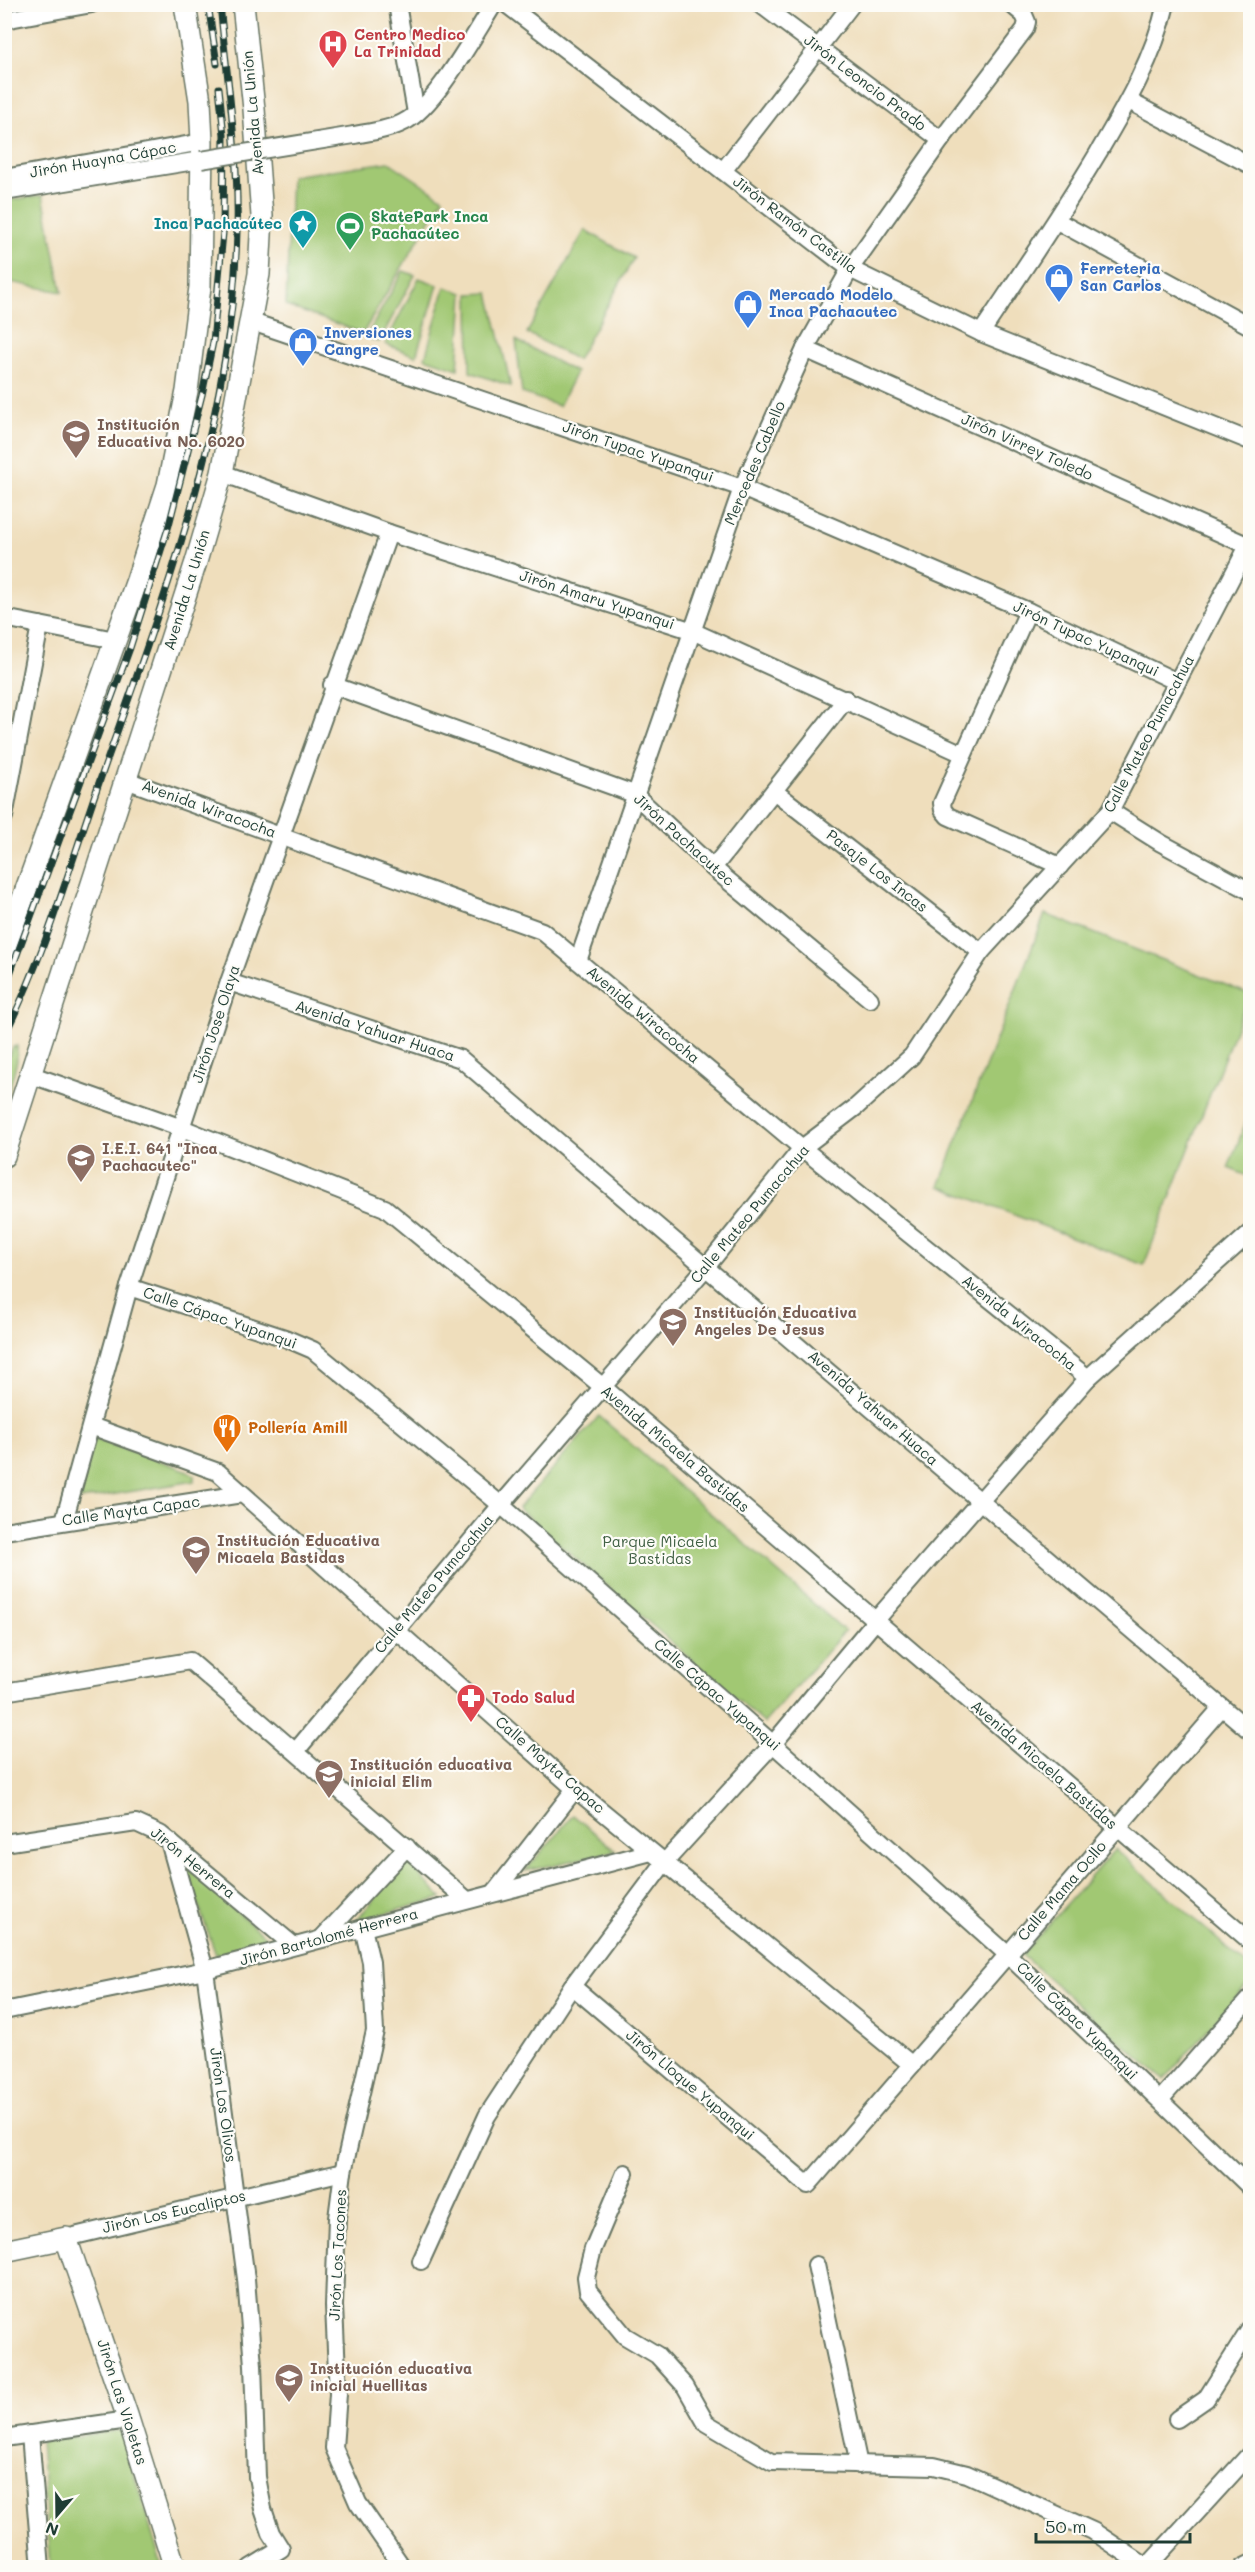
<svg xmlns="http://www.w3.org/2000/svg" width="1255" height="2572" viewBox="0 0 1255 2572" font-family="Mali,sans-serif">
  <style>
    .green { fill: #a1c873; stroke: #608254; stroke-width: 1.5 }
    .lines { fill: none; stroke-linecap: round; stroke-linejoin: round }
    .minor-casing { stroke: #687564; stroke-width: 20 }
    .tertiary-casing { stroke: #687564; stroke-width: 24 }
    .minor { stroke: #fff; stroke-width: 16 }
    .tertiary { stroke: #fff; stroke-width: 21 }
    .rail-casing { stroke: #1f3d34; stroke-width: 7 }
    .rail { stroke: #fdfcf7; stroke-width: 4.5; stroke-dasharray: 14; stroke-linecap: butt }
    .minor-bridge-casing { stroke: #687564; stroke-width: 20; stroke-linecap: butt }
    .minor-bridge { stroke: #fff; stroke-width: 16 }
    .labels { text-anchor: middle; stroke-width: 4.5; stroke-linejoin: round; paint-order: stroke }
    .health-label { font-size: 15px; font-weight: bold; fill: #be3a42; stroke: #fdfcf7; text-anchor: start }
    .street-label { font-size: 15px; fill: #1f3d34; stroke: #fdfcf7 }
    .leisure-label { font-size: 15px; font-weight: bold; fill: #27864d; stroke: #fdfcf7; text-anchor: start }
    .culture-label { font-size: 15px; font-weight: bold; fill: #0d838f; stroke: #fdfcf7; text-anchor: end }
    .shop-label { font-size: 15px; font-weight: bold; fill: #366cbe; stroke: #fdfcf7; text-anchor: start }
    .education-label { font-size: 15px; font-weight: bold; fill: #785e54; stroke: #fdfcf7; text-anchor: start }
    .food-label { font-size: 15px; font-weight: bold; fill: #c56008; stroke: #fdfcf7; text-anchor: start }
    .park-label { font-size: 15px; fill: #406044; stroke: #fdfcf7 }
  </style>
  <rect width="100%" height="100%" fill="#fdfcf7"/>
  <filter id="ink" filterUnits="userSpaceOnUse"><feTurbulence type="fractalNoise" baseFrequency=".0167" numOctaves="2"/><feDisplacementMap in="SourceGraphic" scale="12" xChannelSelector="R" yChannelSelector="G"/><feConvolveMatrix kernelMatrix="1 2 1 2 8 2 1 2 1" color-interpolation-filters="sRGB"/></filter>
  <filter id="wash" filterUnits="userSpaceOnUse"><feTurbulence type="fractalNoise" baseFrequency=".008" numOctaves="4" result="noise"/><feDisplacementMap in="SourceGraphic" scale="24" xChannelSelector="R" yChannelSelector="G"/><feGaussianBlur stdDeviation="1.35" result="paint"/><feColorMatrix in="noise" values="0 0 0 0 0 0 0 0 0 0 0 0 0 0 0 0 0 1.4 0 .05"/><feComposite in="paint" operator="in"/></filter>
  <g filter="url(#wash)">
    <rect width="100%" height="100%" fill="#efdebc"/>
    <!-- green -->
    <g class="green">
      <path d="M 389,162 L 443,198 L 363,333 L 286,306 L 291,176 Z"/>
      <path d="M 43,195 L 62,292 L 5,281 L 5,201 Z"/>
      <path d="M 585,230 L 634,258 L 577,360 L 527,333 Z"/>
      <path d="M 403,271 L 415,275 L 379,342 L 366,337 Z"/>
      <path d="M 419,278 L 438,285 L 416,356 L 385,344 Z"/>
      <path d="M 445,287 L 463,293 L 458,369 L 425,358 Z"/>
      <path d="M 489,293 L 511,386 L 470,372 L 469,294 Z"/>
      <path d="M 516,340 L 576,372 L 559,406 L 522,393 Z"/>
      <path d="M 1045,914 L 1249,994 L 1144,1265 L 939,1186 Z"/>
      <path d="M 17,1046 L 17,1061 L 5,1106 L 5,1063 L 13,1047 Z"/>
      <path d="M 1250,1112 L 1250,1177 L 1228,1168 Z"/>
      <path d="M 599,1416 L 845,1631 L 764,1723 L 518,1508 Z"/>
      <path d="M 91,1437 L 186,1470 L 194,1475 L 194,1481 L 80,1500 Z"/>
      <path d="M 573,1815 L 616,1851 L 525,1871 Z"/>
      <path d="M 1115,1849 L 1250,1968 L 1250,1982 L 1164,2080 L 1022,1955 Z"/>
      <path d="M 406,1861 L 442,1898 L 356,1921 Z"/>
      <path d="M 184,1865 L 269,1940 L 216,1955 Z"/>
      <path d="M 121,2430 L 162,2567 L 50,2567 L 40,2441 Z"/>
    </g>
  </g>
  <g filter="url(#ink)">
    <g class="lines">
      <!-- minor casing -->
      <g class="minor-casing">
        <g id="minor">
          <path d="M 397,4 L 416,113"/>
          <path d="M 506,4 L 850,269 L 981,333 L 1250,441"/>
          <path d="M 760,4 L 941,140"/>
          <path d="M 4,20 L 92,4"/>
          <path d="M 1129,101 L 1250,165"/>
          <path d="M 354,135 C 370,132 389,130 404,122 C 435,107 474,35 494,4"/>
          <path d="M 723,171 L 852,4"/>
          <path d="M 4,178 L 202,142"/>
          <path d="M 4,192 L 201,160"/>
          <path d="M 1057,221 L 1250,326"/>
          <path d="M 252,322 L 742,488 L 1028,611 L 1177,682"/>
          <path d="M 981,333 C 1021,273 1061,215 1098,153 C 1125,107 1154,58 1166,4"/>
          <path d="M 805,349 L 1249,546"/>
          <path d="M 222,473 L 389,533 L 690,630 L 963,754"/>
          <path d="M 1028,611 L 942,803 L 943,810 L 948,816 L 1060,866"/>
          <path d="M 4,618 L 115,640"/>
          <path d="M 332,685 L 634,794 L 713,868 L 870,999"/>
          <path d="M 126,780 L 542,931 L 802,1148 L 1088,1378"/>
          <path d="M 774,791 L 981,952"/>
          <path d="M 1110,811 L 1161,843 L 1250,891"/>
          <path d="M 4,817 L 40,625"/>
          <path d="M 713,868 L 846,699"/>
          <path d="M 578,961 L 742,488 L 805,349 L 850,269 L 941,140 L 1025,29 L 1027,22 L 1024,15 L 1011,4"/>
          <path d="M 229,982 L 461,1059 L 1250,1731"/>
          <path d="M 29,1074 L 182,1128 L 385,1208 L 603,1387 L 1250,1941"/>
          <path d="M 129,1287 L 285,1338 L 313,1350 L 501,1505 L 773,1744 L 1008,1955 L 1250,2187"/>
          <path d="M 91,1426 L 218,1472 L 575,1789 L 912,2065"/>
          <path d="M 64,1521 L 129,1287 L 229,982 L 389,533"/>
          <path d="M 4,1531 L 242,1494"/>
          <path d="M 4,1692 L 190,1661 L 467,1900"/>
          <path d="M 296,1751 L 501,1505 L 707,1266 L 802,1148 L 856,1107 L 912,1056 L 981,952 L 1110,811 L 1250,542"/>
          <path d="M 169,1841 L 205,1970 L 246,2279 L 253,2365 L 257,2477 L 263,2509 L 271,2533 L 281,2549 L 250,2568"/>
          <path d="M 4,1843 L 136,1823 L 160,1834 L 294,1946"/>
          <path d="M 494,1893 L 575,1789"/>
          <path d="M 363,1928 L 371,1962 L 375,2031 L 343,2172 L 337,2218 L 334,2306 L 338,2394 L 334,2448 L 358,2503 L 403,2568"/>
          <path d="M 321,1939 L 407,1847"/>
          <path d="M 572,1986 L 808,2185 L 1222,1707"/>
          <path d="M 4,2011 L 205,1970 L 651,1852"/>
          <path d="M 1160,2100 L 1250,1998"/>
          <path d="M 625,2173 L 593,2249 L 586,2277 L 588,2291 L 625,2336 L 657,2355 L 685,2386 L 706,2423 L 772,2462 L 934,2466 L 967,2474 L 1093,2531 L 1148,2568"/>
          <path d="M 66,2238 L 343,2172"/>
          <path d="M 421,2261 L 487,2116 L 572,1986 L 664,1863 L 773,1744 L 876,1620 L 1088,1378 L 1250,1233"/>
          <path d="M 816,2265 L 859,2465"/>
          <path d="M 1177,2419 L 1206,2399 L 1250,2329"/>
          <path d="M 30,2434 L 41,2568"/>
          <path d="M 4,2438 L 128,2420"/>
          <path d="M 1147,2567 L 1250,2454"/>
          <path d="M 1242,2568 L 1250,2564"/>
        </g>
      </g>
      <!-- tertiary casing -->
      <g class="tertiary-casing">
        <g id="tertiary">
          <path d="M 4,951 L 137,580 L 168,485 L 187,391 L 200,287 L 202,142 L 200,101 L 185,4"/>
          <path d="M 4,1156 L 196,562 L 222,473 L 259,274 L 262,216 L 254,109 L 243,4"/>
          <path d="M 4,2251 L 66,2238 L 127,2415 L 175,2568"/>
        </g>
      </g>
      <!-- minor -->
      <use href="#minor" class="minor"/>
      <!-- tertiary -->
      <use href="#tertiary" class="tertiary"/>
      <!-- rail casing -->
      <g class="rail-casing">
        <g id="rail">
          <path d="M 208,4 L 217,64"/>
          <path d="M 4,990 L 130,648 L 169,525 L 202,395 L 213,342 L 223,233 L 224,135 L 219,88"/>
          <path d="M 4,1036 C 44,959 71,862 100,780 C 163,601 233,421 237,230 C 239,155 227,79 220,4"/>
        </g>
      </g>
      <!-- rail -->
      <use href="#rail" class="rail"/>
      <!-- minor-bridge casing -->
      <g class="minor-bridge-casing">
        <path id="minor-bridge" d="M 201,160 L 354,135"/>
      </g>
      <!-- minor-bridge -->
      <use href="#minor-bridge" class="minor-bridge"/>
    </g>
  </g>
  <!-- icons -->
  <defs>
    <g id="hospital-pin" transform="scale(1.5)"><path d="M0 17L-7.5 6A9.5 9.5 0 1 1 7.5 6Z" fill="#e0444e" stroke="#fdfcf7"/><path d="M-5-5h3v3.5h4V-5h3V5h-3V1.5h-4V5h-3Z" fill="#fff"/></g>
    <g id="sight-pin" transform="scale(1.5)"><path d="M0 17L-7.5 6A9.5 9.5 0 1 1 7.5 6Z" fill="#0f9aa8" stroke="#fdfcf7"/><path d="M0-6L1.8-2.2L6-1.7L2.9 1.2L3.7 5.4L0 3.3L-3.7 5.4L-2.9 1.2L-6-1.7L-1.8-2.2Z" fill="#fff"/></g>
    <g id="stadium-pin" transform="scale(1.5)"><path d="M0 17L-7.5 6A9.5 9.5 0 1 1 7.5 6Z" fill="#2e9e5b" stroke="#fdfcf7"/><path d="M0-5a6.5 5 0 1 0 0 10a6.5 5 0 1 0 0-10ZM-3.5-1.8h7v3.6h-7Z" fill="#fff"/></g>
    <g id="shop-pin" transform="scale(1.5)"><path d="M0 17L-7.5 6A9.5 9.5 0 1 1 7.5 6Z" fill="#3f7fe0" stroke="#fdfcf7"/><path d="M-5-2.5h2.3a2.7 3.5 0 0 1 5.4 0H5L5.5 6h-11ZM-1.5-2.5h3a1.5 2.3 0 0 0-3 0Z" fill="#fff"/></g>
    <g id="school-pin" transform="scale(1.5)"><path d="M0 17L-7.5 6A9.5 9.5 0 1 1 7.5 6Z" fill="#8d6e63" stroke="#fdfcf7"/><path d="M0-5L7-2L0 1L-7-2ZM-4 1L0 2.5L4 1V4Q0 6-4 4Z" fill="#fff"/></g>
    <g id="restaurant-pin" transform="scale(1.5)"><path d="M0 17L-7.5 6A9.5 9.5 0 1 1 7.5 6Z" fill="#e8710a" stroke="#fdfcf7"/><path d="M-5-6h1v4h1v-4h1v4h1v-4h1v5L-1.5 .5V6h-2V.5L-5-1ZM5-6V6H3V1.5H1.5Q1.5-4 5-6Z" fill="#fff"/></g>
    <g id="pharmacy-pin" transform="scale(1.5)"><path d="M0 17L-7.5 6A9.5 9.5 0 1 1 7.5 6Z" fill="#e0444e" stroke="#fdfcf7"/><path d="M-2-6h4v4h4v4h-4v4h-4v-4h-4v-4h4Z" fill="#fff"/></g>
  </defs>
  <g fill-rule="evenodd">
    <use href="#hospital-pin" x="333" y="44"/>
    <use href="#sight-pin" x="303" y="224"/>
    <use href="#stadium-pin" x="350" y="226"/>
    <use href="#shop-pin" x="1059" y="278"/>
    <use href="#shop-pin" x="748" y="304"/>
    <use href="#shop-pin" x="303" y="342"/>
    <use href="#school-pin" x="76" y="434"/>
    <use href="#school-pin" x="81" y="1158"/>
    <use href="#school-pin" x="673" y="1322"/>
    <use href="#restaurant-pin" x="227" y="1428"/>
    <use href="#school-pin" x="196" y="1550"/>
    <use href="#pharmacy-pin" x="471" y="1698"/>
    <use href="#school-pin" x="329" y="1774"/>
    <use href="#school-pin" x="289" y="2378"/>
  </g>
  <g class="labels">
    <!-- health labels -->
    <g class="health-label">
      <text x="354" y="40">Centro Medico<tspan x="354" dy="17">La Trinidad</tspan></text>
      <text x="492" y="1703">Todo Salud</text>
    </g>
    <!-- street labels -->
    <g class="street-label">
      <text transform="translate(865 83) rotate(37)" y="5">Jirón Leoncio Prado</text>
      <text transform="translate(253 113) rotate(-95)" y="5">Avenida La Unión</text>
      <text transform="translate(103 160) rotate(-10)" y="5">Jirón Huayna Cápac</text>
      <text transform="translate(795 225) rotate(37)" y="5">Jirón Ramón Castilla</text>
      <text transform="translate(1027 447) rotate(24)" y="5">Jirón Virrey Toledo</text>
      <text transform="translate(638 452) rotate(19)" y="5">Jirón Tupac Yupanqui</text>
      <text transform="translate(755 463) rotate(-67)" y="5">Mercedes Cabello</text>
      <text transform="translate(187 590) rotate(-73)" y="5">Avenida La Unión</text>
      <text transform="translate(597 600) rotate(18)" y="5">Jirón Amaru Yupanqui</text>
      <text transform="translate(1086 639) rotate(25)" y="5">Jirón Tupac Yupanqui</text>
      <text transform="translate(1149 734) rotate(-62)" y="5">Calle Mateo Pumacahua</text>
      <text transform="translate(209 809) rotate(20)" y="5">Avenida Wiracocha</text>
      <text transform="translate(684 840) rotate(42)" y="5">Jirón Pachacutec</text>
      <text transform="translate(877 871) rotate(38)" y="5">Pasaje Los Incas</text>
      <text transform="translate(643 1015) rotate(40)" y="5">Avenida Wiracocha</text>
      <text transform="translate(216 1024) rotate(-72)" y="5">Jirón Jose Olaya</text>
      <text transform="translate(375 1031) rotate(18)" y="5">Avenida Yahuar Huaca</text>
      <text transform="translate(750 1214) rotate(-50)" y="5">Calle Mateo Pumacahua</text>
      <text transform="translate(220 1318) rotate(19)" y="5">Calle Cápac Yupanqui</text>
      <text transform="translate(1019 1323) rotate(39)" y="5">Avenida Wiracocha</text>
      <text transform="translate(873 1408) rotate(41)" y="5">Avenida Yahuar Huaca</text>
      <text transform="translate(675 1449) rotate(40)" y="5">Avenida Micaela Bastidas</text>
      <text transform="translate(131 1511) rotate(-8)" y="5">Calle Mayta Capac</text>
      <text transform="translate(434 1584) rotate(-50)" y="5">Calle Mateo Pumacahua</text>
      <text transform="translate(717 1695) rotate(41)" y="5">Calle Cápac Yupanqui</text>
      <text transform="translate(550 1765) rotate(41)" y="5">Calle Mayta Capac</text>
      <text transform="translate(1044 1765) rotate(41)" y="5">Avenida Micaela Bastidas</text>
      <text transform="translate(193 1863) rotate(39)" y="5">Jirón Herrera</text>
      <text transform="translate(1062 1891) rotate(-49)" y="5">Calle Mama Ocllo</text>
      <text transform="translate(329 1937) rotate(-15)" y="5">Jirón Bartolomé Herrera</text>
      <text transform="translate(1077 2021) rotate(44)" y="5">Calle Cápac Yupanqui</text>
      <text transform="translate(690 2085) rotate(40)" y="5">Jirón Lloque Yupanqui</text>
      <text transform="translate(223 2105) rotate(82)" y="5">Jirón Los Olivos</text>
      <text transform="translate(174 2212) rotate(-13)" y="5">Jirón Los Eucaliptos</text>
      <text transform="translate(338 2255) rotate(-87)" y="5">Jirón Los Tacones</text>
      <text transform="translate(122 2402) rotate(72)" y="5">Jirón Las Violetas</text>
    </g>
    <!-- leisure labels -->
    <g class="leisure-label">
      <text x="371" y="222">SkatePark Inca<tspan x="371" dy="17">Pachacútec</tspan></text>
    </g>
    <!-- culture labels -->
    <g class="culture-label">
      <text x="282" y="229">Inca Pachacútec</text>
    </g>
    <!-- shop labels -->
    <g class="shop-label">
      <text x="1080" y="274">Ferreteria<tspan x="1080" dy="17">San Carlos</tspan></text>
      <text x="769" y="300">Mercado Modelo<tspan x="769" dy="17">Inca Pachacutec</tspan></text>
      <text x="324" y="338">Inversiones<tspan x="324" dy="17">Cangre</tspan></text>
    </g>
    <!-- education labels -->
    <g class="education-label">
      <text x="97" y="430">Institución<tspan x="97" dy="17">Educativa No. 6020</tspan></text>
      <text x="102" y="1154">I.E.I. 641 "Inca<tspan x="102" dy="17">Pachacutec"</tspan></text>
      <text x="694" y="1318">Institución Educativa<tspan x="694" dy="17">Angeles De Jesus</tspan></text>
      <text x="217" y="1546">Institución Educativa<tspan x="217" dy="17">Micaela Bastidas</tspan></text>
      <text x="350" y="1770">Institución educativa<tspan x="350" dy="17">inicial Elim</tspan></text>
      <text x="310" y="2374">Institución educativa<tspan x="310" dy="17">inicial Huellitas</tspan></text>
    </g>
    <!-- food labels -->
    <g class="food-label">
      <text x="248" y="1433">Pollería Amill</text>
    </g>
    <!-- park labels -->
    <g class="park-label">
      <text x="660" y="1547">Parque Micaela<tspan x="660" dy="17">Bastidas</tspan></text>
    </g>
  </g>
  <!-- margin -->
  <rect width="1255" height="2572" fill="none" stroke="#fdfcf7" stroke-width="24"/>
  <!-- north arrow -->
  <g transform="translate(57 2515) rotate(200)" stroke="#fdfcf7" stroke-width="4.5" paint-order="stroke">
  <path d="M0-4.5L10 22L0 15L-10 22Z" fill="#1f3d34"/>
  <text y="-9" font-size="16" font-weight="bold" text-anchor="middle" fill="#1f3d34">N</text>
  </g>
  <!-- scale -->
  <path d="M1036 2533v9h154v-9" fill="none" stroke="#1f3d34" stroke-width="3"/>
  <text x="1045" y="2533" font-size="18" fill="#1f3d34" stroke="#fdfcf7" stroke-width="4.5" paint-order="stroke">50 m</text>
</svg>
